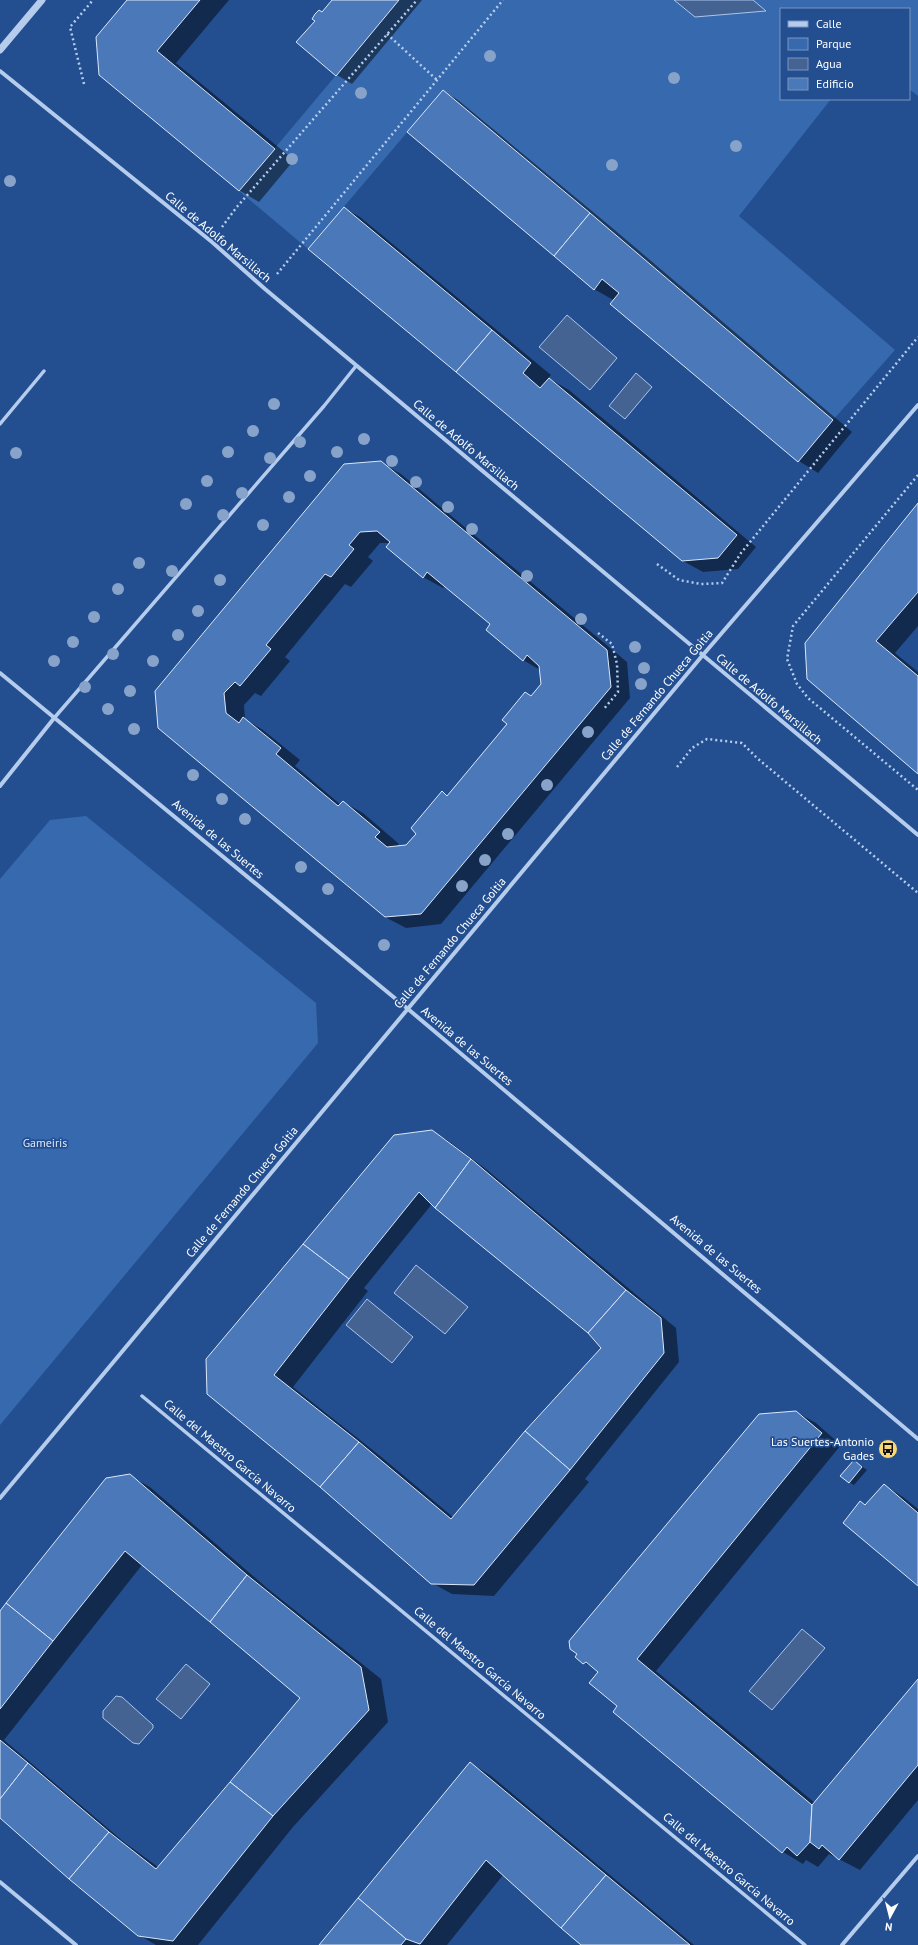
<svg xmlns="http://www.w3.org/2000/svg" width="918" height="1945" viewBox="0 0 918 1945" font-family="'PT Sans',sans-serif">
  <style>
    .green { fill: #3769ae }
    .water { fill: #446393; stroke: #a9c6ed }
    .shadow { fill: #0007; fill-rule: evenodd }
    .building { fill: #4b78b8; stroke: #dae7f9; fill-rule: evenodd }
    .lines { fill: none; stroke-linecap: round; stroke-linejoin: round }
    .path { stroke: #b5cced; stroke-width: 2.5; stroke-dasharray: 2 3; stroke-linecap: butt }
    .pedestrian { stroke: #b5cced; stroke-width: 3.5 }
    .minor { stroke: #b5cced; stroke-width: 4 }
    .tertiary { stroke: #b5cced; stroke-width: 7 }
    .tree { fill: #88a3ca }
    .labels { text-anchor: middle; stroke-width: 3.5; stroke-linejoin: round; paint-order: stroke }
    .street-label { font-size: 12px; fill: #fff; stroke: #234f91 }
    .park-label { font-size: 12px; fill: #dae7f9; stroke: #234f91 }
    .poi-label { font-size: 12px; fill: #fff; stroke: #234f91; text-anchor: end }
  </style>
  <rect width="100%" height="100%" fill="#234f91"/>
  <!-- green -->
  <g class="green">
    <path d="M 399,0 L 918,0 L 918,96 L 909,89 L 909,9 L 781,9 L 781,99 L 831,99 L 739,216 L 895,350 L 833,420 L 443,90 L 308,249 L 239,191 Z"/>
    <path d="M 86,816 L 316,1003 L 318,1043 L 0,1425 L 0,879 L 50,820 Z"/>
  </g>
  <!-- water -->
  <g class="water">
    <path d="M 674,0 L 753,0 L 766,11 L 695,17 Z"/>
    <path d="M 567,315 L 617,358 L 590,390 L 539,347 Z"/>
    <path d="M 636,373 L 652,387 L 625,419 L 609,406 Z"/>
    <path d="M 416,1265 L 468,1307 L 445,1334 L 394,1293 Z"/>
    <path d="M 367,1299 L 413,1337 L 392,1363 L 346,1325 Z"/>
    <path d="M 802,1629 L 825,1648 L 772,1710 L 749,1691 Z"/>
    <path d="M 186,1664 L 210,1684 L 181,1719 L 156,1699 Z"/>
    <path d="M 116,1696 L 122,1697 L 153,1725 L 153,1728 L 139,1744 L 133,1743 L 103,1718 L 103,1711 Z"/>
  </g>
  <!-- shadow -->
  <g class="shadow">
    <path d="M 128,0 L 229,0 L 176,63 L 294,160 L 259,202 L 239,190 L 100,75 Z"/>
    <path d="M 333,0 L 422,0 L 352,84 L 337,75 L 298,42 Z"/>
    <path d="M 443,91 L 458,100 L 610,226 L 852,432 L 818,473 L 799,461 L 612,304 L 615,301 L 594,289 Z"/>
    <path d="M 344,208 L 360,217 L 551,375 L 548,378 L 569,390 L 756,547 L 738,569 L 703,572 L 683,561 Z"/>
    <path d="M 380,462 L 401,474 L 627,662 L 630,698 L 441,924 L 406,928 L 385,917 L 159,727 ZM 380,543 L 390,543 L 423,577 L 443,588 L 445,586 L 491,624 L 523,660 L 540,670 L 542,684 L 532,696 L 525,693 L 508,724 L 448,796 L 442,792 L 417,834 L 407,846 L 396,847 L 399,844 L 363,813 L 343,802 L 341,805 L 295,766 L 300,760 L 263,730 L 245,719 L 244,705 L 255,693 L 261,696 L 290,661 L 285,657 L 345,584 L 351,587 L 373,561 L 368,557 Z"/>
    <path d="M 918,505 L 918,626 L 895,653 L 918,672 L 918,772 L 808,679 Z"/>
    <path d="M 432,1131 L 447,1140 L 486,1169 L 676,1328 L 679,1362 L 585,1479 L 589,1482 L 494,1596 L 452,1594 L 432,1583 L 320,1486 L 208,1394 ZM 432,1204 L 588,1332 L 602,1348 L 453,1517 L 379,1455 L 293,1387 L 368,1291 L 364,1288 Z"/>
    <path d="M 796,1412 L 816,1423 L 841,1445 L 656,1671 L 815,1803 L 918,1680 L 918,1800 L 860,1870 L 829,1854 L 818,1867 L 806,1860 L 803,1864 L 783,1852 L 614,1711 L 618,1706 L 599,1672 L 576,1657 Z"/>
    <path d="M 854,1461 L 867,1470 L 854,1485 L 849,1482 Z"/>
    <path d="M 130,1476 L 150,1487 L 267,1588 L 381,1679 L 388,1722 L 293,1827 L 198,1945 L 156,1945 L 139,1935 L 0,1817 L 0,1612 ZM 142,1565 L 302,1697 L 158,1867 L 124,1842 L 4,1740 Z"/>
    <path d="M 884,1485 L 903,1497 L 918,1509 L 918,1585 L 866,1506 Z"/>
    <path d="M 470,1763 L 490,1775 L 694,1945 L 582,1945 L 503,1875 L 447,1945 L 320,1945 Z"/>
  </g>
  <!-- building -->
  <g class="building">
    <path d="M 127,0 L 200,0 L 157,51 L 275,149 L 239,191 L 99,75 L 96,37 Z"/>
    <path d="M 332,0 L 399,0 L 336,76 L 296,42 L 315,21 L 312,19 L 315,14 L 319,10 L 322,12 Z"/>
    <path d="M 443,90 L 590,213 L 554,256 L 407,132 Z"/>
    <path d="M 344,207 L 492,330 L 456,372 L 308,249 Z"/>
    <path d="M 590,213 L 833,420 L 798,462 L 610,304 L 619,293 L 602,279 L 594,290 L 554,256 Z"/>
    <path d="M 492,330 L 531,363 L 523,373 L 540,388 L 549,378 L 737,535 L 718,558 L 682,561 L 456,372 Z"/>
    <path d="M 381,461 L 607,650 L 611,687 L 421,914 L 385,917 L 158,728 L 155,691 L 344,464 ZM 377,531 L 390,542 L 386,547 L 423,578 L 427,572 L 490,624 L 486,630 L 523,661 L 527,655 L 539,666 L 541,684 L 531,696 L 525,692 L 502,720 L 507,724 L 447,796 L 442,791 L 411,828 L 416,834 L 406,845 L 387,847 L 375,837 L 380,832 L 343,801 L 338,806 L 276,754 L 281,748 L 243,717 L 239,723 L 226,713 L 224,693 L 235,682 L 240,686 L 271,649 L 266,645 L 325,574 L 331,577 L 354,549 L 349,545 L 360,532 Z"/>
    <path d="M 918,503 L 918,592 L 876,641 L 918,676 L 918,774 L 807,679 L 805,643 Z"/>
    <path d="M 432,1130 L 471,1159 L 435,1208 L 419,1192 L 349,1279 L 303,1244 L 394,1135 Z"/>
    <path d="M 471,1159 L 626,1290 L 588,1333 L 435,1208 Z"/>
    <path d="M 303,1244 L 349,1279 L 274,1375 L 359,1442 L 320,1487 L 207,1394 L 206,1359 Z"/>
    <path d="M 626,1290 L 661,1318 L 664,1353 L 570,1470 L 525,1431 L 601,1348 L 588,1333 Z"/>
    <path d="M 796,1411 L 822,1433 L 637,1659 L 812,1805 L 810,1842 L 797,1856 L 787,1847 L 782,1853 L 613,1712 L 617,1706 L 589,1683 L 598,1672 L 586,1662 L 583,1664 L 575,1657 L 577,1654 L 570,1649 L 569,1641 L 759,1414 Z"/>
    <path d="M 525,1431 L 570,1470 L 474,1585 L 431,1584 L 320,1487 L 359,1442 L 451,1519 Z"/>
    <path d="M 854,1460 L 862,1467 L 849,1483 L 840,1476 Z"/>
    <path d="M 130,1474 L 247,1575 L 210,1622 L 125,1551 L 53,1641 L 6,1603 L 106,1478 Z"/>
    <path d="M 884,1484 L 918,1513 L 918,1586 L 843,1523 L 860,1501 L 865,1505 Z"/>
    <path d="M 247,1575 L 361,1667 L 369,1710 L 273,1816 L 230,1782 L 300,1698 L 210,1622 Z"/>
    <path d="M 6,1603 L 53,1641 L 0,1709 L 0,1611 Z"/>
    <path d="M 918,1679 L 918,1765 L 839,1860 L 822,1845 L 819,1849 L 810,1842 L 812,1805 Z"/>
    <path d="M 0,1740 L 28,1763 L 0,1799 Z"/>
    <path d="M 470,1762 L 606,1875 L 561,1928 L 486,1860 L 420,1944 L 406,1939 L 358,1898 Z"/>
    <path d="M 28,1763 L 109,1832 L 69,1879 L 0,1818 L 0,1799 Z"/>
    <path d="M 230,1782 L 273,1816 L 173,1941 L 138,1936 L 69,1879 L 109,1832 L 156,1869 Z"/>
    <path d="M 606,1875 L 690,1945 L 581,1945 L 561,1928 Z"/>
    <path d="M 358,1898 L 406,1939 L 401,1945 L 319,1945 Z"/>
  </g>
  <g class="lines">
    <!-- path -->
    <g class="path">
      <path d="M 387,34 L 437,80"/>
      <path d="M 84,84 L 70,27 L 93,0"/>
      <path d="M 222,227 L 236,208 L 417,0"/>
      <path d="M 277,274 L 503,0"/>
      <path d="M 918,475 L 793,626 L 787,659 L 797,684 L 808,698 L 918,790"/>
      <path d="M 657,564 L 679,580 L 701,584 L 722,583 L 741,553 L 918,337"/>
      <path d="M 598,633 L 612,644 L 617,664 L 618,692 L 603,710"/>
      <path d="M 677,767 L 692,748 L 707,739 L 742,743 L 757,758 L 918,893"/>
    </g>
    <!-- pedestrian -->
    <g class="pedestrian">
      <path d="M 0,424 L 44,371"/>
      <path d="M 55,717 L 324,406 L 356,366"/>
      <path d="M 142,1396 L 805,1945"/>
    </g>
    <!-- minor -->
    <g class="minor">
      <path d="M 0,71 L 212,242 L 265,289 L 918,835"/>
      <path d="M 0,673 L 408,1009 L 918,1439"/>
      <path d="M 0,786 L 55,717"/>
      <path d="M 0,1498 L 702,656 L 918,405"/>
      <path d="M 0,1882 L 76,1945"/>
      <path d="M 842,1945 L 918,1856"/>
    </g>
    <!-- tertiary -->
    <path class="tertiary" d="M 0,50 L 42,0"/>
  </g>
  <!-- trees -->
  <g class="tree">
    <circle cx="490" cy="56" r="6"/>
    <circle cx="674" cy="78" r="6"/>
    <circle cx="361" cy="93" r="6"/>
    <circle cx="736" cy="146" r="6"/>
    <circle cx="292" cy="159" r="6"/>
    <circle cx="612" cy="165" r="6"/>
    <circle cx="10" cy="181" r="6"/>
    <circle cx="274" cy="404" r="6"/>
    <circle cx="253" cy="431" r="6"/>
    <circle cx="364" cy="439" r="6"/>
    <circle cx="300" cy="442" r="6"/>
    <circle cx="228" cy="452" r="6"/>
    <circle cx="337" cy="452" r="6"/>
    <circle cx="16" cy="453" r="6"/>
    <circle cx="270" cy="458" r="6"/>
    <circle cx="392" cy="461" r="6"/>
    <circle cx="310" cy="476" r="6"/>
    <circle cx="207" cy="481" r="6"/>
    <circle cx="416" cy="482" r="6"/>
    <circle cx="242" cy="493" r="6"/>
    <circle cx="289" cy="497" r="6"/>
    <circle cx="186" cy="504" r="6"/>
    <circle cx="448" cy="507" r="6"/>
    <circle cx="223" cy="515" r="6"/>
    <circle cx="263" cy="525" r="6"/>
    <circle cx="472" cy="529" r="6"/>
    <circle cx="139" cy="563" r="6"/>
    <circle cx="172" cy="571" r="6"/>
    <circle cx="527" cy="576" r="6"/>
    <circle cx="220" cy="580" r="6"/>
    <circle cx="118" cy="589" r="6"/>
    <circle cx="198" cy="611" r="6"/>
    <circle cx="94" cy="617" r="6"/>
    <circle cx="581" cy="619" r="6"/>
    <circle cx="178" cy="635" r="6"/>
    <circle cx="73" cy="642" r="6"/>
    <circle cx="635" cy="647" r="6"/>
    <circle cx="113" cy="654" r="6"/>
    <circle cx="54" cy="661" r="6"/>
    <circle cx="153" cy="661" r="6"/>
    <circle cx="644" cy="668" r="6"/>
    <circle cx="641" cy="684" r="6"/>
    <circle cx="85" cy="687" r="6"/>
    <circle cx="130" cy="691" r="6"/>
    <circle cx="108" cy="709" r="6"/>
    <circle cx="134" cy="729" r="6"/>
    <circle cx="588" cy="732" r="6"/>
    <circle cx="193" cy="775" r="6"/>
    <circle cx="547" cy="785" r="6"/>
    <circle cx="222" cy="799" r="6"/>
    <circle cx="245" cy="819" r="6"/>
    <circle cx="508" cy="834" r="6"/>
    <circle cx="485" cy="860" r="6"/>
    <circle cx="301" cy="867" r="6"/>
    <circle cx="462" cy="886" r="6"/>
    <circle cx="328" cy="889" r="6"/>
    <circle cx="384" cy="945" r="6"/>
  </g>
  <!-- icons -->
  <defs>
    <g id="bus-disc" transform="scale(1)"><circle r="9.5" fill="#f8d777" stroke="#234f91"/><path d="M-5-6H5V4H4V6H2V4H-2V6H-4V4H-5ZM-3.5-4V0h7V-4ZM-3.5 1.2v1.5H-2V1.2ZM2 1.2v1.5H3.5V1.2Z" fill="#111"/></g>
  </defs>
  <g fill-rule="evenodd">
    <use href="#bus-disc" x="888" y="1449"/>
  </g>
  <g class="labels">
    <!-- street labels -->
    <g class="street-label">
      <text transform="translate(218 237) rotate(40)" y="4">Calle de Adolfo Marsillach</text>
      <text transform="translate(466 445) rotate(40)" y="4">Calle de Adolfo Marsillach</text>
      <text transform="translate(657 695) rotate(-50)" y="4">Calle de Fernando Chueca Goitia</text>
      <text transform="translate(769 699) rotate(40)" y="4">Calle de Adolfo Marsillach</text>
      <text transform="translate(218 839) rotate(40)" y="4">Avenida de las Suertes</text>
      <text transform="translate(450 943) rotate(-50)" y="4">Calle de Fernando Chueca Goitia</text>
      <text transform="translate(467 1046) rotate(40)" y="4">Avenida de las Suertes</text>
      <text transform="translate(242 1192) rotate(-50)" y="4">Calle de Fernando Chueca Goitia</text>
      <text transform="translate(716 1254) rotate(40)" y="4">Avenida de las Suertes</text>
      <text transform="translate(230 1456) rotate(40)" y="4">Calle del Maestro García Navarro</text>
      <text transform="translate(480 1663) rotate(40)" y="4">Calle del Maestro García Navarro</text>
      <text transform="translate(729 1869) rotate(40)" y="4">Calle del Maestro García Navarro</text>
    </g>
    <!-- park labels -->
    <g class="park-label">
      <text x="45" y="1147">Gameiris</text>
    </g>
    <!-- poi labels -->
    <g class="poi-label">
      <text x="874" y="1446">Las Suertes-Antonio<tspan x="874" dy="14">Gades</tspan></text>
    </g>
  </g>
  <!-- legend -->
  <rect x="780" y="8" width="130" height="92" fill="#234f91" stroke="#7b95bd"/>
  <rect x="788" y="21" width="20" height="6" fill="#b5cced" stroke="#7b95bd"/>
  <text x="816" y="28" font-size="12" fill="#ffffff">Calle</text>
  <rect x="788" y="38" width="20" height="12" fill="#3769ae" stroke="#7b95bd"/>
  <text x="816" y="48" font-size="12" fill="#ffffff">Parque</text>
  <rect x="788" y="58" width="20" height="12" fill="#446393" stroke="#7b95bd"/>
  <text x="816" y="68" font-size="12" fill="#ffffff">Agua</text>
  <rect x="788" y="78" width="20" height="12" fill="#4b78b8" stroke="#7b95bd"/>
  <text x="816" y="88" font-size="12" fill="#ffffff">Edificio</text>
  <!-- north arrow -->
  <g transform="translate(890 1917) rotate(187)" stroke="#234f91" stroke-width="3" paint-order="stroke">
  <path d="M0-3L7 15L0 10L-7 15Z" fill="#ffffff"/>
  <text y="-6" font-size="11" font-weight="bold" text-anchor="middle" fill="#ffffff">N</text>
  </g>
</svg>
